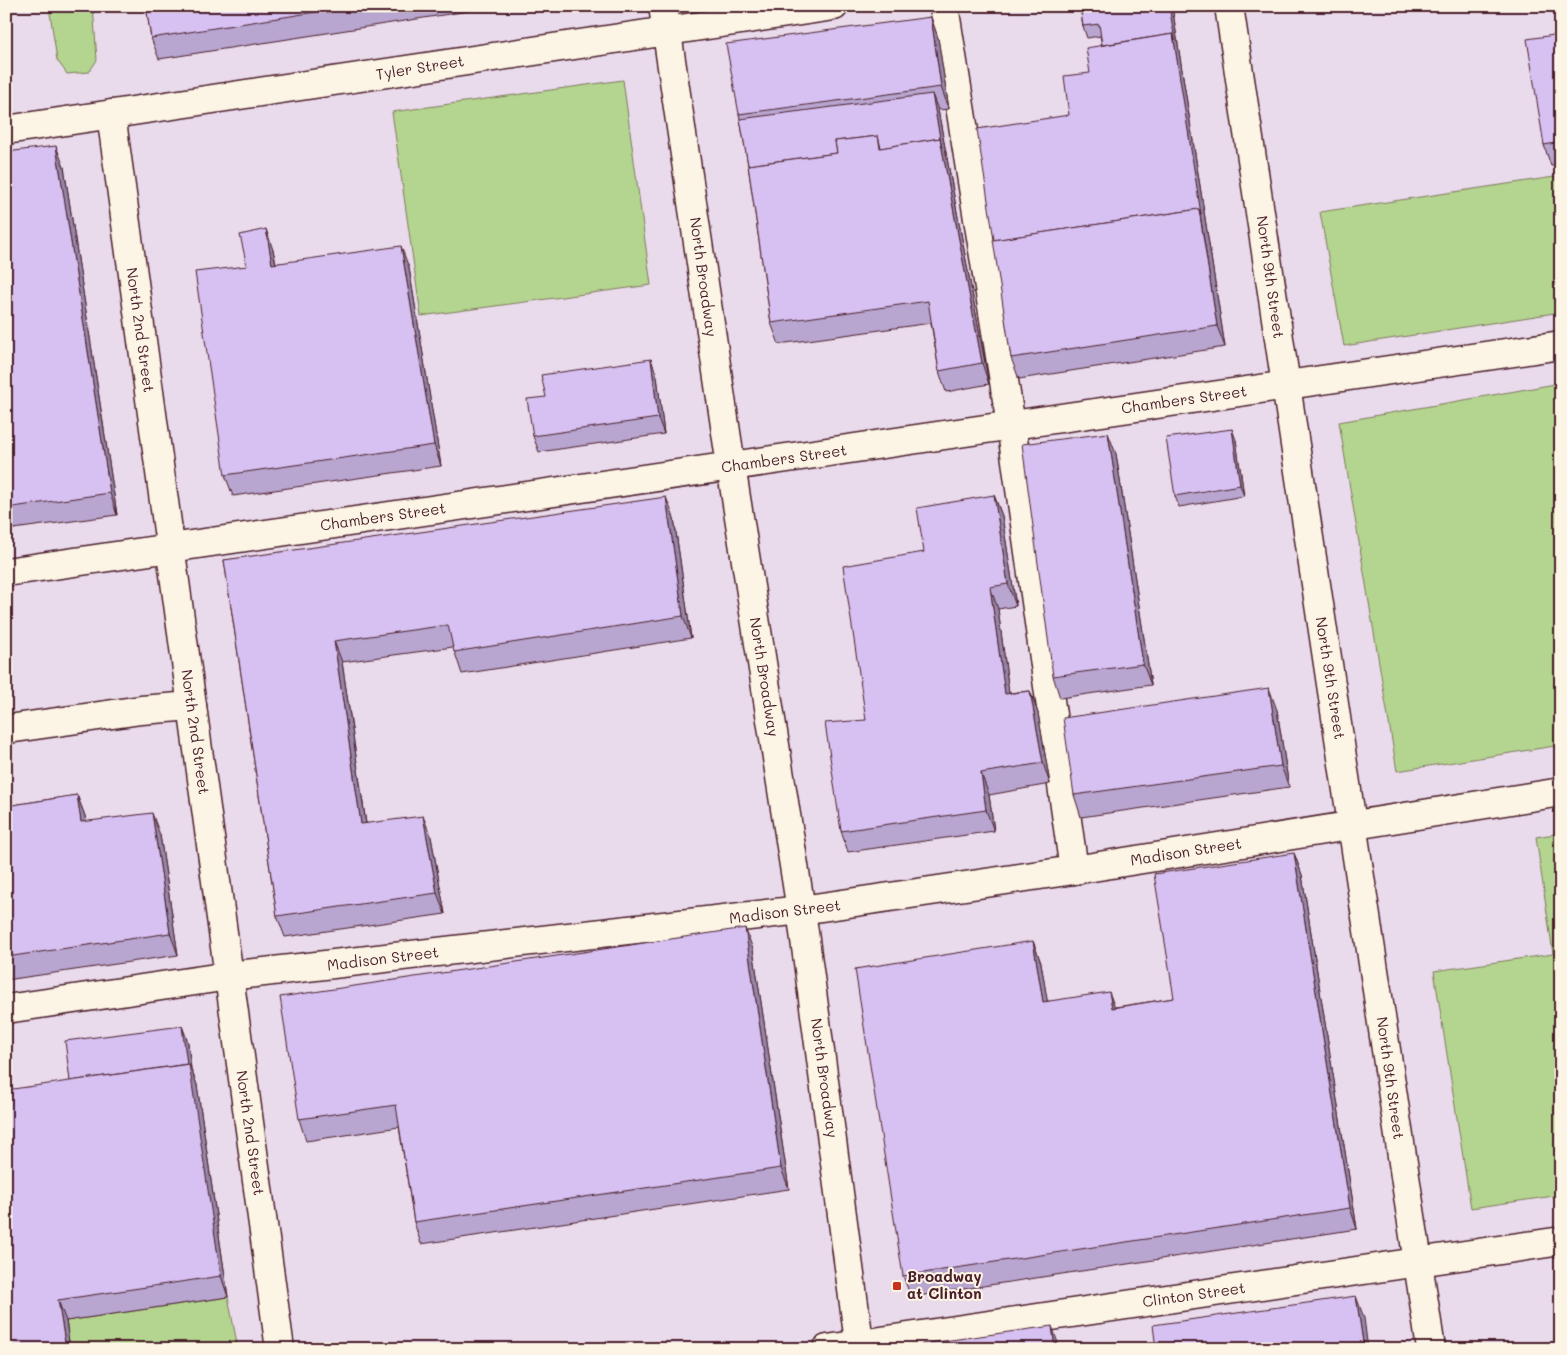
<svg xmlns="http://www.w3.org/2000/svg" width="1567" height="1355" viewBox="0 0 1567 1355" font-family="Mali,sans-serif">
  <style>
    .built { fill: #e9daec }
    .green { fill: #b4d58f; stroke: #7f7a5d }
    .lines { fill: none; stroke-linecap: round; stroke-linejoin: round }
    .minor-casing { stroke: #4a1f2b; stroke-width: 31 }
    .major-casing { stroke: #4a1f2b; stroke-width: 31 }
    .minor { stroke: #fcf5e5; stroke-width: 28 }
    .major { stroke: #fcf5e5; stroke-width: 28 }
    .wall { fill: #b8a6d0; stroke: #4a1f2b }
    .shaded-wall { fill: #9687a9; stroke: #4a1f2b }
    .building { fill: #d6c1f2; stroke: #4a1f2b }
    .poi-dot { fill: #c8321e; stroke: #fcf5e5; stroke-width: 2 }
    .labels { text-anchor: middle; stroke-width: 4; stroke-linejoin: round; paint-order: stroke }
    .street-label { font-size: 15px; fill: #4a1f2b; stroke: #fcf5e5 }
    .poi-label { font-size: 15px; font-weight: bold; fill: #4a1f2b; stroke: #fcf5e5; text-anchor: start }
  </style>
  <rect width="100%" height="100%" fill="#f1e5e9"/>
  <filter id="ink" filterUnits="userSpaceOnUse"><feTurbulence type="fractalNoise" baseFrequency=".02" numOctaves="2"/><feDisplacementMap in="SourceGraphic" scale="10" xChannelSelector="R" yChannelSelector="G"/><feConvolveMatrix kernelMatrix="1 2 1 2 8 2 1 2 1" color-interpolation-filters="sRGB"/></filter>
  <g filter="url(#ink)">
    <!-- built -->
    <rect class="built" x="6" y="6" width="1555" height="1343"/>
    <!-- green -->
    <g class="green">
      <path d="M 49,6 L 93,6 L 97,60 L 89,72 L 67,74 L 57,60 Z"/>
      <path d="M 623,80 L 651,285 L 421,316 L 392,112 Z"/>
      <path d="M 1561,176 L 1561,312 L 1344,346 L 1320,212 Z"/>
      <path d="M 1561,383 L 1561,745 L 1397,771 L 1339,422 Z"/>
      <path d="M 1561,833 L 1561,1195 L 1471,1208 L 1434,971 L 1553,954 L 1536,837 Z"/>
      <path d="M 228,1297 L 238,1349 L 70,1349 L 66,1321 Z"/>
    </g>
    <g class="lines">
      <!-- minor casing -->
      <g class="minor-casing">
        <g id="minor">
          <path d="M 944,6 L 1011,425 L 1074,870"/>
          <path d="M 1229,6 L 1431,1349"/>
          <path d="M 111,114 L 280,1349"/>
          <path d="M 6,130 L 834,6"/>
          <path d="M 6,572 L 1561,345"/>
          <path d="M 8,729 L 141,710 L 192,706"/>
          <path d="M 6,1009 L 229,976 L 801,910 L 1074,870 L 1561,792"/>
          <path d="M 827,1349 L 1561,1241"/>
        </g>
      </g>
      <!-- major casing -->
      <g class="major-casing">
        <path id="major" d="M 663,6 L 731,466 L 801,910 L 860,1349"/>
      </g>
      <!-- minor -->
      <use href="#minor" class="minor"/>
      <!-- major -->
      <use href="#major" class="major"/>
    </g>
    <!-- wall -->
    <g class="wall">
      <path d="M 146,6 L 501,6 L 159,59 L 151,38 Z"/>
      <path d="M 1080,6 L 1172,6 L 1225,347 L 1019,379 L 1011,358 L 994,240 L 1069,115 L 1090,73 L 1102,45 L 1100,36 L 1087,38 L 1083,26 Z"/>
      <path d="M 931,17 L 938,38 L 949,109 L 938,110 L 989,384 L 946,392 L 939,371 L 931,323 L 779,344 L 771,323 L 748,165 L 740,119 L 739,114 Z"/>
      <path d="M 1561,34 L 1561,165 L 1551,166 L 1544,145 Z"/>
      <path d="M 6,152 L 64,167 L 117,515 L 6,530 Z"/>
      <path d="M 273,250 L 276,263 L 409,268 L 441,466 L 233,496 L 225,475 L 247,266 Z"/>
      <path d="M 657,376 L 664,434 L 539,452 L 533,436 L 546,397 Z"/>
      <path d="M 1236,440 L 1244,496 L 1179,507 L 1175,496 Z"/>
      <path d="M 1116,454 L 1151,685 L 1060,698 L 1053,676 Z"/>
      <path d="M 994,495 L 1002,516 L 1016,606 L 998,609 L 1009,693 L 1030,691 L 1038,713 L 1050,784 L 989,795 L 994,831 L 848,852 L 841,831 L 866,720 L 924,552 Z"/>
      <path d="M 674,518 L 691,638 L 462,674 L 453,647 L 342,662 L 366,823 L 431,837 L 445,914 L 285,937 L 277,916 L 224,560 Z"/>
      <path d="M 1277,710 L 1289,787 L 1081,817 L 1074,795 Z"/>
      <path d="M 77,795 L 85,816 L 86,822 L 160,835 L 178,955 L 6,980 L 6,806 Z"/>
      <path d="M 1294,853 L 1302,875 L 1357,1229 L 911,1297 L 903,1276 L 1033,941 L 1041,963 L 1047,1001 L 1115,1007 L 1174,998 Z"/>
      <path d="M 753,949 L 789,1189 L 421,1244 L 414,1222 L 399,1127 L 306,1141 L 299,1119 Z"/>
      <path d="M 182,1026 L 188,1043 L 191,1069 L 197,1085 L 228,1297 L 66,1321 L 70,1349 L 6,1349 L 70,1081 Z"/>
    </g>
    <!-- shaded-wall -->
    <g class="shaded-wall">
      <path d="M 1169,6 L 1172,6 L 1225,347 L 1217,326 L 1173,34 Z"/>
      <path d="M 931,17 L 938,38 L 949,109 L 941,87 Z"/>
      <path d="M 932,94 L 938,110 L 989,384 L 982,363 L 940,138 Z"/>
      <path d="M 56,146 L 64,167 L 117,515 L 110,493 Z"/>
      <path d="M 266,229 L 273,250 L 280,285 L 272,264 Z"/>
      <path d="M 401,246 L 409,268 L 441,466 L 434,445 Z"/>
      <path d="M 651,359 L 657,376 L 664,434 L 658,418 Z"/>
      <path d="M 1232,429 L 1236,440 L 1244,496 L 1240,485 Z"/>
      <path d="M 1108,433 L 1116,454 L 1151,685 L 1143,664 Z"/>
      <path d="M 994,495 L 1002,516 L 1016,606 L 1008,584 Z"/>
      <path d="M 666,497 L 674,518 L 691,638 L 683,616 Z"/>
      <path d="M 990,587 L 998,609 L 1012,715 L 1005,694 Z"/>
      <path d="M 334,641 L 342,662 L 369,845 L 361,824 Z"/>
      <path d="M 1269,688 L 1277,710 L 1289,787 L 1281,766 Z"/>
      <path d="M 1030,691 L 1038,713 L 1050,784 L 1043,763 Z"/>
      <path d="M 981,773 L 989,795 L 994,831 L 986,810 Z"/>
      <path d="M 77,795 L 85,816 L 89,844 L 81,822 Z"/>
      <path d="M 152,813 L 160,835 L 178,955 L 170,933 Z"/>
      <path d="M 423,816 L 431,837 L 445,914 L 437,893 Z"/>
      <path d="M 1294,853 L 1302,875 L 1357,1229 L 1350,1208 Z"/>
      <path d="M 745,928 L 753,949 L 789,1189 L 781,1168 Z"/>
      <path d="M 1033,941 L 1041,963 L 1051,1023 L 1043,1002 Z"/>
      <path d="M 1109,992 L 1117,1013 L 1112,1008 Z"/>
      <path d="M 182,1026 L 188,1043 L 191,1069 L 197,1085 L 228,1297 L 221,1276 L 187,1067 Z"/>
      <path d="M 1356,1296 L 1364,1318 L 1368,1349 L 1364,1349 Z"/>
      <path d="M 58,1300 L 66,1321 L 70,1349 L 66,1349 Z"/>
      <path d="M 1052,1326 L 1058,1343 L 1059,1349 L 1055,1349 Z"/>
    </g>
    <!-- building -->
    <g class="building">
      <path d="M 146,6 L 354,6 L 151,38 Z"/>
      <path d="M 1080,6 L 1169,6 L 1175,40 L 1173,34 L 1102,45 L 1099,24 L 1083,26 Z"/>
      <path d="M 931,17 L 941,87 L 739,114 L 726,44 Z"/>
      <path d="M 1173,34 L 1201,214 L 1199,209 L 994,240 L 977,129 L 1069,115 L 1064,76 L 1090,73 L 1086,48 Z"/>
      <path d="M 1561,34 L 1561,142 L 1544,145 L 1527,39 Z"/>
      <path d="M 932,94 L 941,143 L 940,138 L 881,148 L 878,136 L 835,141 L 837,153 L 748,165 L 740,119 Z"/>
      <path d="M 878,136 L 880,148 L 940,138 L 982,363 L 939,371 L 928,301 L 771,323 L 748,165 L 837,153 L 835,141 Z"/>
      <path d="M 56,146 L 110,493 L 6,508 L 6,152 Z"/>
      <path d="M 1199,209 L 1217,326 L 1011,358 L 993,240 Z"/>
      <path d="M 266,229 L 272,264 L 401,246 L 434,445 L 225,475 L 195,272 L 247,266 L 240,235 Z"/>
      <path d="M 651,359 L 658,418 L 533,436 L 527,399 L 546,397 L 541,375 Z"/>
      <path d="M 1232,429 L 1240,485 L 1175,496 L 1166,438 Z"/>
      <path d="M 1108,433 L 1143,664 L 1053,676 L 1022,444 Z"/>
      <path d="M 994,495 L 1008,584 L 990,587 L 1005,694 L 1030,691 L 1043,763 L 981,773 L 986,810 L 841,831 L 825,723 L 866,720 L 843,566 L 924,552 L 917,508 Z"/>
      <path d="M 666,497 L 683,616 L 454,652 L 448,625 L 334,641 L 361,824 L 423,816 L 437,893 L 277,916 L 224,560 Z"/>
      <path d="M 1269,688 L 1281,766 L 1074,795 L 1063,718 Z"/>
      <path d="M 77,795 L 81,822 L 152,813 L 170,933 L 6,957 L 6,806 Z"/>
      <path d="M 1294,853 L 1350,1208 L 903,1276 L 855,969 L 1033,941 L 1043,1002 L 1109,992 L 1112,1008 L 1174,998 L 1154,874 Z"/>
      <path d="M 745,928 L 781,1168 L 414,1222 L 396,1105 L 299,1119 L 280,997 Z"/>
      <path d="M 182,1026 L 187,1064 L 70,1081 L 65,1041 Z"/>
      <path d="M 189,1064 L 221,1276 L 58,1300 L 66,1349 L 6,1349 L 6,1090 Z"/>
      <path d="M 1356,1296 L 1364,1349 L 1156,1349 L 1153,1325 Z"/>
      <path d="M 1052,1326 L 1055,1349 L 923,1349 L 922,1344 Z"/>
    </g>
  </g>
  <!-- markers -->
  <rect class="poi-dot" x="892" y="1281" width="10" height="10" rx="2.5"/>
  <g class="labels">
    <!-- street labels -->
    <g class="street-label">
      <text transform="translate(420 68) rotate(-9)" y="5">Tyler Street</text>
      <text transform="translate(703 277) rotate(82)" y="5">North Broadway</text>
      <text transform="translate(1270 277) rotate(82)" y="5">North 9th Street</text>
      <text transform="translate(140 330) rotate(82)" y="5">North 2nd Street</text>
      <text transform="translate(1184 400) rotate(-8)" y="5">Chambers Street</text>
      <text transform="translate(784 459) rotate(-8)" y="5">Chambers Street</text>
      <text transform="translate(383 517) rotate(-8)" y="5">Chambers Street</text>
      <text transform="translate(764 677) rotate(81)" y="5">North Broadway</text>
      <text transform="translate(1330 678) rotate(81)" y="5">North 9th Street</text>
      <text transform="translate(195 732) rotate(82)" y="5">North 2nd Street</text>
      <text transform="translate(1186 852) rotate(-9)" y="5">Madison Street</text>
      <text transform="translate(785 912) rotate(-7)" y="5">Madison Street</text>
      <text transform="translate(383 959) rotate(-7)" y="5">Madison Street</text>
      <text transform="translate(824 1078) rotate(82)" y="5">North Broadway</text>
      <text transform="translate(1390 1078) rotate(82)" y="5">North 9th Street</text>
      <text transform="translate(250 1133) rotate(82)" y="5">North 2nd Street</text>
      <text transform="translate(1194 1295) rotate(-8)" y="5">Clinton Street</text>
    </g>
    <!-- poi labels -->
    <g class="poi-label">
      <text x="907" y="1282">Broadway<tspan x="907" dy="17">at Clinton</tspan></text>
    </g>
  </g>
  <!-- margin -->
  <rect width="1567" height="1355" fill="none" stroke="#fcf5e5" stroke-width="25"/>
  <rect x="12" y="12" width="1542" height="1330" fill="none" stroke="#4a1f2b" stroke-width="2" filter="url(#ink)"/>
</svg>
